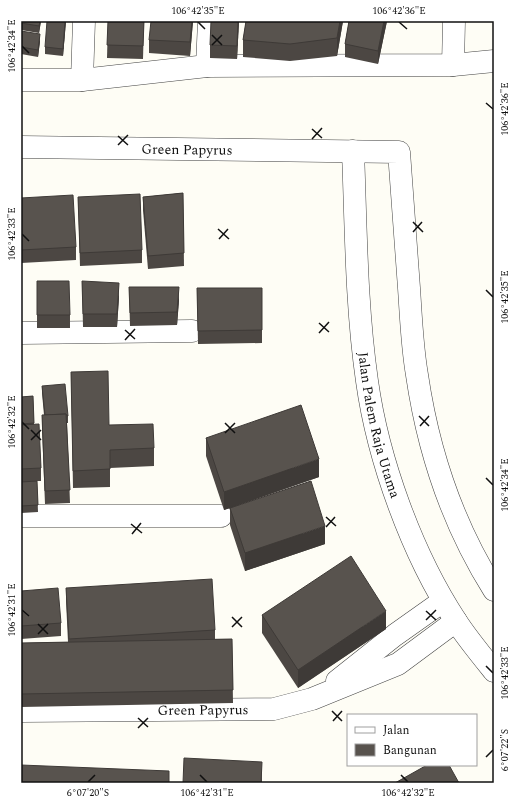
<svg xmlns="http://www.w3.org/2000/svg" width="515" height="804" viewBox="0 0 515 804" font-family="Spectral,serif">
  <style>
    .lines { fill: none; stroke-linecap: round; stroke-linejoin: round }
    .street-casing { stroke: #434343; stroke-width: 23 }
    .street { stroke: #fff; stroke-width: 22 }
    .wall { fill: #4c4743 }
    .shaded-wall { fill: #3e3a37 }
    .building { fill: #58534e; stroke: #3e3a37 }
    .ticks { fill: none; stroke: #101010; stroke-width: 1.5 }
    .labels { text-anchor: middle; stroke-width: 4; stroke-linejoin: round; paint-order: stroke }
    .street-label { font-size: 14px; fill: #101010; stroke: #fff }
    .neatline { fill: none; stroke: #101010; stroke-width: 1.5 }
    .ticks-label { font-size: 10px; text-anchor: middle; fill: #101010 }
  </style>
  <rect width="100%" height="100%" fill="#fefdf5"/>
  <g class="lines">
    <!-- street casing -->
    <g class="street-casing">
      <g id="street">
        <path d="M 453,65 L 454,21"/>
        <path d="M 207,66 L 209,21"/>
        <path d="M 21,80 L 82,80 L 207,66 L 453,65 L 494,61"/>
        <path d="M 82,80 L 84,21"/>
        <path id="s1" d="M 21,147 L 399,152 C 402,197 406,242 409,288 C 411,317 412,346 417,375 C 428,450 453,525 494,590"/>
        <path id="s2" d="M 353,151 C 356,228 356,305 367,381 C 378,460 412,554 456,621 C 467,638 481,655 494,671"/>
        <path d="M 21,333 L 192,331"/>
        <path d="M 21,516 L 221,516"/>
        <path d="M 337,681 L 395,635 L 443,601"/>
        <path id="s3" d="M 21,711 L 274,709 L 312,699 L 398,664 L 456,621"/>
      </g>
    </g>
    <!-- street -->
    <use href="#street" class="street"/>
  </g>
  <!-- wall -->
  <g class="wall">
    <path d="M 21,21 L 41,21 L 39,33 L 21,30 Z"/>
    <path d="M 66,21 L 63,56 L 45,54 L 45,47 Z"/>
    <path d="M 108,21 L 144,21 L 143,59 L 107,58 Z"/>
    <path d="M 193,21 L 190,56 L 149,53 L 149,40 Z"/>
    <path d="M 239,21 L 237,59 L 210,58 L 210,45 Z"/>
    <path d="M 246,21 L 343,21 L 337,56 L 290,61 L 243,57 L 243,40 Z"/>
    <path d="M 349,21 L 387,21 L 378,64 L 345,57 L 345,44 Z"/>
    <path d="M 21,31 L 40,41 L 38,57 L 21,54 Z"/>
    <path d="M 183,193 L 184,266 L 148,269 L 143,210 L 143,197 Z"/>
    <path d="M 78,197 L 142,250 L 142,263 L 80,266 Z"/>
    <path d="M 21,198 L 76,247 L 76,260 L 21,263 Z"/>
    <path d="M 37,281 L 70,315 L 70,328 L 37,328 Z"/>
    <path d="M 82,281 L 119,296 L 117,327 L 83,327 Z"/>
    <path d="M 129,287 L 179,300 L 177,325 L 130,326 Z"/>
    <path d="M 197,288 L 262,288 L 262,343 L 198,344 Z"/>
    <path d="M 71,372 L 109,425 L 154,448 L 154,466 L 110,468 L 110,487 L 73,488 Z"/>
    <path d="M 42,386 L 68,416 L 68,423 L 67,423 L 70,503 L 45,504 L 42,428 L 42,415 L 44,415 L 42,393 Z"/>
    <path d="M 33,396 L 34,424 L 41,468 L 41,481 L 37,481 L 38,512 L 21,513 L 21,397 Z"/>
    <path d="M 206,438 L 319,477 L 239,505 L 325,544 L 245,571 L 230,525 L 230,508 L 224,510 L 206,456 Z"/>
    <path d="M 66,588 L 215,630 L 215,639 L 232,639 L 233,703 L 21,707 L 21,643 L 68,642 L 66,601 Z"/>
    <path d="M 21,591 L 61,623 L 61,636 L 21,639 Z"/>
    <path d="M 262,615 L 386,629 L 298,688 L 262,633 Z"/>
  </g>
  <!-- shaded-wall -->
  <g class="shaded-wall">
    <path d="M 40,21 L 41,21 L 39,33 L 39,26 Z"/>
    <path d="M 65,21 L 66,21 L 63,56 L 63,49 Z"/>
    <path d="M 192,21 L 193,21 L 190,56 L 190,42 Z"/>
    <path d="M 238,21 L 239,21 L 237,59 L 237,46 Z"/>
    <path d="M 340,21 L 343,21 L 337,56 L 337,38 Z"/>
    <path d="M 384,21 L 387,21 L 378,64 L 378,51 Z"/>
    <path d="M 40,34 L 40,41 L 38,57 L 38,50 Z"/>
    <path d="M 119,283 L 119,296 L 117,327 L 117,314 Z"/>
    <path d="M 179,287 L 179,300 L 177,325 L 177,312 Z"/>
    <path d="M 319,459 L 319,477 L 224,510 L 224,492 Z"/>
    <path d="M 325,526 L 325,544 L 245,571 L 245,553 Z"/>
    <path d="M 386,611 L 386,629 L 298,688 L 298,670 Z"/>
    <path d="M 262,762 L 262,783 L 261,783 Z"/>
  </g>
  <!-- building -->
  <g class="building">
    <path d="M 21,21 L 40,21 L 39,26 L 21,23 Z"/>
    <path d="M 47,21 L 65,21 L 63,49 L 45,47 Z"/>
    <path d="M 108,21 L 144,21 L 143,46 L 107,45 Z"/>
    <path d="M 151,21 L 192,21 L 190,42 L 149,40 Z"/>
    <path d="M 211,21 L 238,21 L 237,46 L 210,45 Z"/>
    <path d="M 246,21 L 340,21 L 337,38 L 290,44 L 243,40 Z"/>
    <path d="M 349,21 L 384,21 L 378,51 L 345,44 Z"/>
    <path d="M 21,31 L 40,34 L 38,50 L 21,47 Z"/>
    <path d="M 183,193 L 184,253 L 148,256 L 143,197 Z"/>
    <path d="M 140,194 L 142,250 L 80,253 L 78,197 Z"/>
    <path d="M 73,195 L 76,247 L 21,250 L 21,198 Z"/>
    <path d="M 37,281 L 69,281 L 70,315 L 37,315 Z"/>
    <path d="M 82,281 L 119,283 L 117,314 L 83,314 Z"/>
    <path d="M 129,287 L 179,287 L 177,312 L 130,313 Z"/>
    <path d="M 197,288 L 262,288 L 262,330 L 198,331 Z"/>
    <path d="M 108,371 L 109,425 L 153,424 L 154,448 L 110,450 L 110,469 L 73,471 L 71,372 Z"/>
    <path d="M 65,384 L 68,416 L 67,416 L 66,414 L 45,415 L 42,386 Z"/>
    <path d="M 33,396 L 34,423 L 21,424 L 21,397 Z"/>
    <path d="M 301,405 L 319,459 L 224,492 L 206,438 Z"/>
    <path d="M 66,414 L 70,490 L 45,491 L 42,415 Z"/>
    <path d="M 39,424 L 41,468 L 21,469 L 21,425 Z"/>
    <path d="M 37,481 L 38,505 L 21,506 L 21,482 Z"/>
    <path d="M 311,481 L 325,526 L 245,553 L 230,508 Z"/>
    <path d="M 351,556 L 386,611 L 298,670 L 262,615 Z"/>
    <path d="M 212,579 L 215,630 L 69,639 L 66,588 Z"/>
    <path d="M 58,588 L 61,623 L 21,626 L 21,591 Z"/>
    <path d="M 232,639 L 233,690 L 21,694 L 21,643 Z"/>
    <path d="M 184,758 L 262,762 L 261,783 L 183,783 Z"/>
    <path d="M 21,765 L 169,771 L 169,783 L 21,783 Z"/>
    <path d="M 427,765 L 449,765 L 459,783 L 395,783 Z"/>
  </g>
  <!-- ticks -->
  <path class="ticks" d="M 198,22 L 205,29M 399,22 L 407,29M 212,35 L 222,45M 212,45 L 222,35M 22,46 L 29,53M 486,103 L 493,109M 312,129 L 322,138M 118,136 L 128,145M 312,139 L 322,128M 118,145 L 128,135M 413,222 L 423,232M 218,229 L 229,239M 413,232 L 422,222M 22,234 L 29,241M 219,239 L 228,229M 486,290 L 493,297M 319,323 L 329,332M 125,330 L 135,339M 319,333 L 329,322M 125,340 L 135,329M 419,416 L 429,426M 22,422 L 29,429M 225,423 L 235,433M 420,426 L 429,416M 31,430 L 41,440M 225,433 L 235,423M 31,440 L 41,430M 486,478 L 493,485M 326,517 L 336,526M 131,524 L 142,533M 326,527 L 335,517M 132,534 L 141,523M 22,610 L 29,616M 426,611 L 436,620M 232,617 L 242,627M 426,620 L 436,610M 38,624 L 48,634M 232,627 L 242,617M 38,634 L 48,624M 486,666 L 493,673M 332,711 L 342,721M 138,718 L 148,727M 333,721 L 342,711M 138,728 L 148,718M 486,757 L 493,750M 200,775 L 207,782M 401,775 L 408,782M 88,782 L 95,775"/>
  <g class="labels">
    <!-- street labels -->
    <g class="street-label">
      <text dy="5" stroke="none"><textPath href="#s1" startOffset="166">Green Papyrus</textPath></text>
      <text dy="5" stroke="none"><textPath href="#s2" startOffset="276">Jalan Palem Raja Utama</textPath></text>
      <text dy="5" stroke="none"><textPath href="#s3" startOffset="182">Green Papyrus</textPath></text>
    </g>
  </g>
  <!-- border -->
  <rect width="515" height="804" fill="none" stroke="#ffffff" stroke-width="44"/>
  <!-- legend -->
  <rect x="347" y="714" width="130" height="52" fill="#ffffff" stroke="#9f9f9f"/>
  <rect x="355" y="727" width="20" height="6" fill="#ffffff" stroke="#9f9f9f"/>
  <text x="383" y="734" font-size="12" fill="#101010">Jalan</text>
  <rect x="355" y="744" width="20" height="12" fill="#58534e" stroke="#9f9f9f"/>
  <text x="383" y="754" font-size="12" fill="#101010">Bangunan</text>
  <rect x="22" y="22" width="471" height="760" class="neatline"/>
  <g class="ticks-label">
    <text x="198" y="14">106°42'35"E</text>
    <text x="399" y="14">106°42'36"E</text>
    <text transform="translate(11 46) rotate(-90)" y="4">106°42'34"E</text>
    <text transform="translate(504 109) rotate(-90)" y="4">106°42'36"E</text>
    <text transform="translate(11 234) rotate(-90)" y="4">106°42'33"E</text>
    <text transform="translate(504 297) rotate(-90)" y="4">106°42'35"E</text>
    <text transform="translate(11 422) rotate(-90)" y="4">106°42'32"E</text>
    <text transform="translate(504 485) rotate(-90)" y="4">106°42'34"E</text>
    <text transform="translate(11 610) rotate(-90)" y="4">106°42'31"E</text>
    <text transform="translate(504 673) rotate(-90)" y="4">106°42'33"E</text>
    <text transform="translate(504 750) rotate(-90)" y="4">6°07'22"S</text>
    <text x="88" y="796">6°07'20"S</text>
    <text x="207" y="796">106°42'31"E</text>
    <text x="408" y="796">106°42'32"E</text>
  </g>
</svg>
